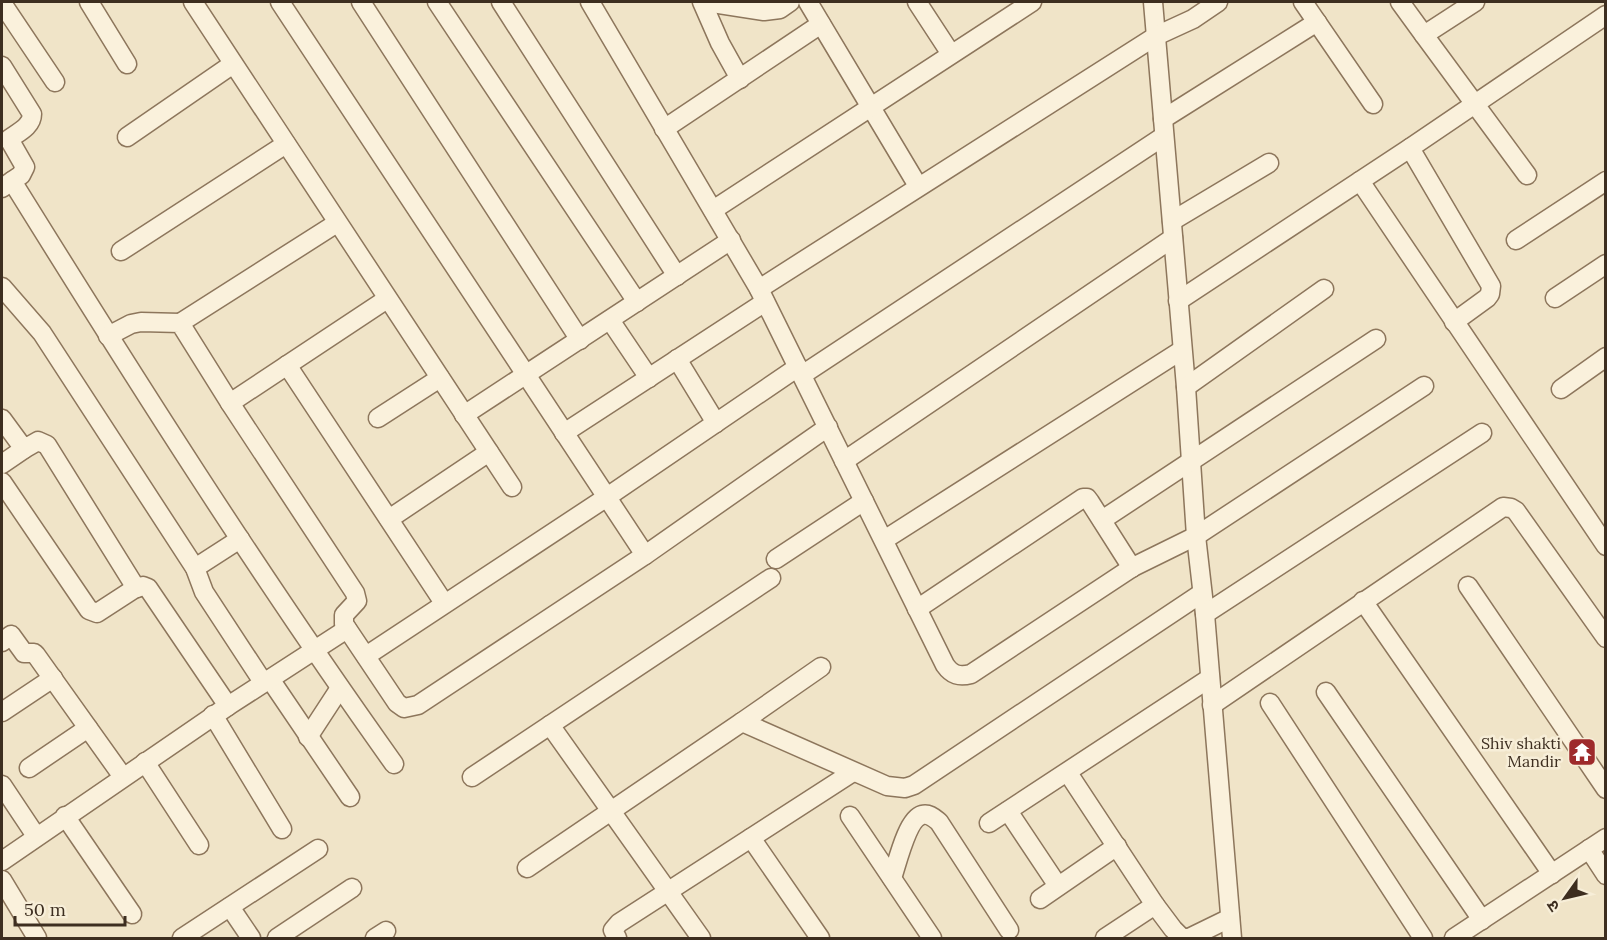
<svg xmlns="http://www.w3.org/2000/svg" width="1607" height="940" viewBox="0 0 1607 940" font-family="Lora,'Noto Sans Devanagari',serif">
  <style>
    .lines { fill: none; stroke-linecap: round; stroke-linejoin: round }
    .minor-casing { stroke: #8d765c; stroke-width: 21 }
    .minor { stroke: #faf1dc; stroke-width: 18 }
    .labels { text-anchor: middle; stroke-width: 5; stroke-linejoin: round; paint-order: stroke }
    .poi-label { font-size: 16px; fill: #3d2e20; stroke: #f7eed8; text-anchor: end }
  </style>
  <rect width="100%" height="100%" fill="#f0e4c8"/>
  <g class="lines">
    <!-- minor casing -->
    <g class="minor-casing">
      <g id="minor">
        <path d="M 89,2 L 127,64"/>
        <path d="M 193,2 L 512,487"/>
        <path d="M 280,2 L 645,555"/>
        <path d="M 361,2 L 580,340"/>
        <path d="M 437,2 L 637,302"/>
        <path d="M 501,2 L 677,276"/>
        <path d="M 590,2 L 759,289 L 945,665 C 952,675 959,677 971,674 L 1133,567 L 1196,536 L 1424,386"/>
        <path d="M 702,2 L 720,43 L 740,79"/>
        <path d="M 706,2 L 764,11 L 780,9 L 790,2"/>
        <path d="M 808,2 L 918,186"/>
        <path d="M 917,2 L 951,54"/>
        <path d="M 1153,2 L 1186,387 L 1196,536 L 1205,614 L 1232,938"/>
        <path d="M 1303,2 L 1373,104"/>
        <path d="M 1400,2 L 1424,35 L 1475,2"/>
        <path d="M 2,3 L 55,82"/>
        <path d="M 1424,35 L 1527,175"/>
        <path d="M 2,66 L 32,114 C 32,126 19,132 9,139 L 25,167 L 21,175 L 12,181"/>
        <path d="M 1163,119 L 1317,22"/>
        <path d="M 664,129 L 821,24"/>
        <path d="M 127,137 L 233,64"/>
        <path d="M 1410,148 L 1491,286 L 1490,294 L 1487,298 L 1454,322"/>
        <path d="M 1360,181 L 1606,546"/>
        <path d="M 2,188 L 12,181 C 135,379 259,575 394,764"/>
        <path d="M 713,210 L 1032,2"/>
        <path d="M 1172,221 L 1269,163"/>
        <path d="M 1516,240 L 1606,181"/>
        <path d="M 121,251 L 286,144"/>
        <path d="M 2,287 L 42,333 L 195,568 L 204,592 L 263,682"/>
        <path d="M 759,289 L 1156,36 L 1193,19 L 1218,2"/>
        <path d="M 1555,298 L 1606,264"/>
        <path d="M 1178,301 L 1410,148 L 1606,15"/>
        <path d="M 610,320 L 649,378"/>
        <path d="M 180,323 L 337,223"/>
        <path d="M 108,336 L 131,324 L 141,322 L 180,323 L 230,403 L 355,593 L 357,601 L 344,615 L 344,624 L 397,703 L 404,708 L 418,705 L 645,555 L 828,427"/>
        <path d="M 677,359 L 716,423"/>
        <path d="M 287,365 L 444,603"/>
        <path d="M 802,375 L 1164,136"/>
        <path d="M 1186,387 L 1324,289"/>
        <path d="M 1561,389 L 1606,357"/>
        <path d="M 230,403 L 387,299"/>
        <path d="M 464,415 L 731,240"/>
        <path d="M 378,418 L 440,378"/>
        <path d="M 2,419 L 24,449 L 38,441 L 47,445 L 136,588"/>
        <path d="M 564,433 L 765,302"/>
        <path d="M 844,461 L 1173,238"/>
        <path d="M 2,464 L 24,449"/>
        <path d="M 2,482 L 89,610 L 97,613 L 134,589 L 143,586 L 148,588 L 228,706"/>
        <path d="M 389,519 L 489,452"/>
        <path d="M 1102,520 L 1376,339"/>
        <path d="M 884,540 L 1182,350"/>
        <path d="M 776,559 L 864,501"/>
        <path d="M 195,568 L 240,539"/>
        <path d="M 1468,586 L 1606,789"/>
        <path d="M 1363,601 L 1552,874"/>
        <path d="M 917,609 L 1083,498 L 1087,498 L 1090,502 L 1132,568"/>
        <path d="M 1205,614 L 1482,433"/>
        <path d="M 2,642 L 11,635 L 24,653 L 34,653 L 36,655 L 123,777"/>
        <path d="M 366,656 L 607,497 L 798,367"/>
        <path d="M 270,679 L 350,797"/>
        <path d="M 1326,692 L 1482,920"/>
        <path d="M 1270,703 L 1423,938"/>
        <path d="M 1212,705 L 1503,507 L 1511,508 L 1516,511 L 1606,638"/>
        <path d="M 2,712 L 53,678"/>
        <path d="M 213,715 L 282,829"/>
        <path d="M 742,722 L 821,667"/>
        <path d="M 550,725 L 701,938"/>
        <path d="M 308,737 L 340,688"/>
        <path d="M 145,762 L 199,845"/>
        <path d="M 29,768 L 88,728"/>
        <path d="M 1068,773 L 1155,905 L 1173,929 L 1182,938 L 1187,938"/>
        <path d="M 472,777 L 771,578"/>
        <path d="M 2,785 L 36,836"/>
        <path d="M 1008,811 L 1058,886"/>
        <path d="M 65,816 L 132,914"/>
        <path d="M 850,816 L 932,938"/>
        <path d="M 989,823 L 1210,678"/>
        <path d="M 751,838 L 820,938"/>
        <path d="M 1589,849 L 1606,875"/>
        <path d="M 2,861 L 228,706 L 347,629"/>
        <path d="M 527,868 L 742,722 L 887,786 L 905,788 L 914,785 L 1202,593"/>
        <path d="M 892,878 C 897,864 907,819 922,815 C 929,813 934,818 939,822 L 1009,930"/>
        <path d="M 2,880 L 37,938"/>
        <path d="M 1040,899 L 1117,846"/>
        <path d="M 230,907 L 251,938"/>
        <path d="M 182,938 L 318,849"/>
        <path d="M 277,938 L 352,888"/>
        <path d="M 375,938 L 386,931"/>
        <path d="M 617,938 L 613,930 L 619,923 L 853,772"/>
        <path d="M 1105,938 L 1155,905"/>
        <path d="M 1189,938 L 1230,918"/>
        <path d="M 1454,938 L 1606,838"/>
      </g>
    </g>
    <!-- minor -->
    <use href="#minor" class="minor"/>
  </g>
  <!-- icons -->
  <defs>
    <g id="temple-square" transform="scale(1.5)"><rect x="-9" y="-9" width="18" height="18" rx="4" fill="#9e2a2b" stroke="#f7eed8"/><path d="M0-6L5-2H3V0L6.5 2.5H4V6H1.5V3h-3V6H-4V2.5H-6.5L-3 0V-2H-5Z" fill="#fff"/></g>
  </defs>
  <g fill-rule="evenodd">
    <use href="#temple-square" x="1582" y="752"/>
  </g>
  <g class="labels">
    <!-- poi labels -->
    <g class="poi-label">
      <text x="1561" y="749">Shiv shakti<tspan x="1561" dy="18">Mandir</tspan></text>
    </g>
  </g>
  <!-- border -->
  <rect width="1607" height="940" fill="none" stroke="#3d2e20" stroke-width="6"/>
  <!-- north arrow -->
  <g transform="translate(1565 898) rotate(236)" stroke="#f7eed8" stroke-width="4.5" paint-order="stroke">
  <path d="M0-4.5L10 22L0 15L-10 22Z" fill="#3d2e20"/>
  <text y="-9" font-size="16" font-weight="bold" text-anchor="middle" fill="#3d2e20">उ</text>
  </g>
  <!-- scale -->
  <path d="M15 916v9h110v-9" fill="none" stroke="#3d2e20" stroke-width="3"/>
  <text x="24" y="916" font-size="18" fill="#3d2e20" stroke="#f7eed8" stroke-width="4.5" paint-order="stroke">50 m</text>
</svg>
